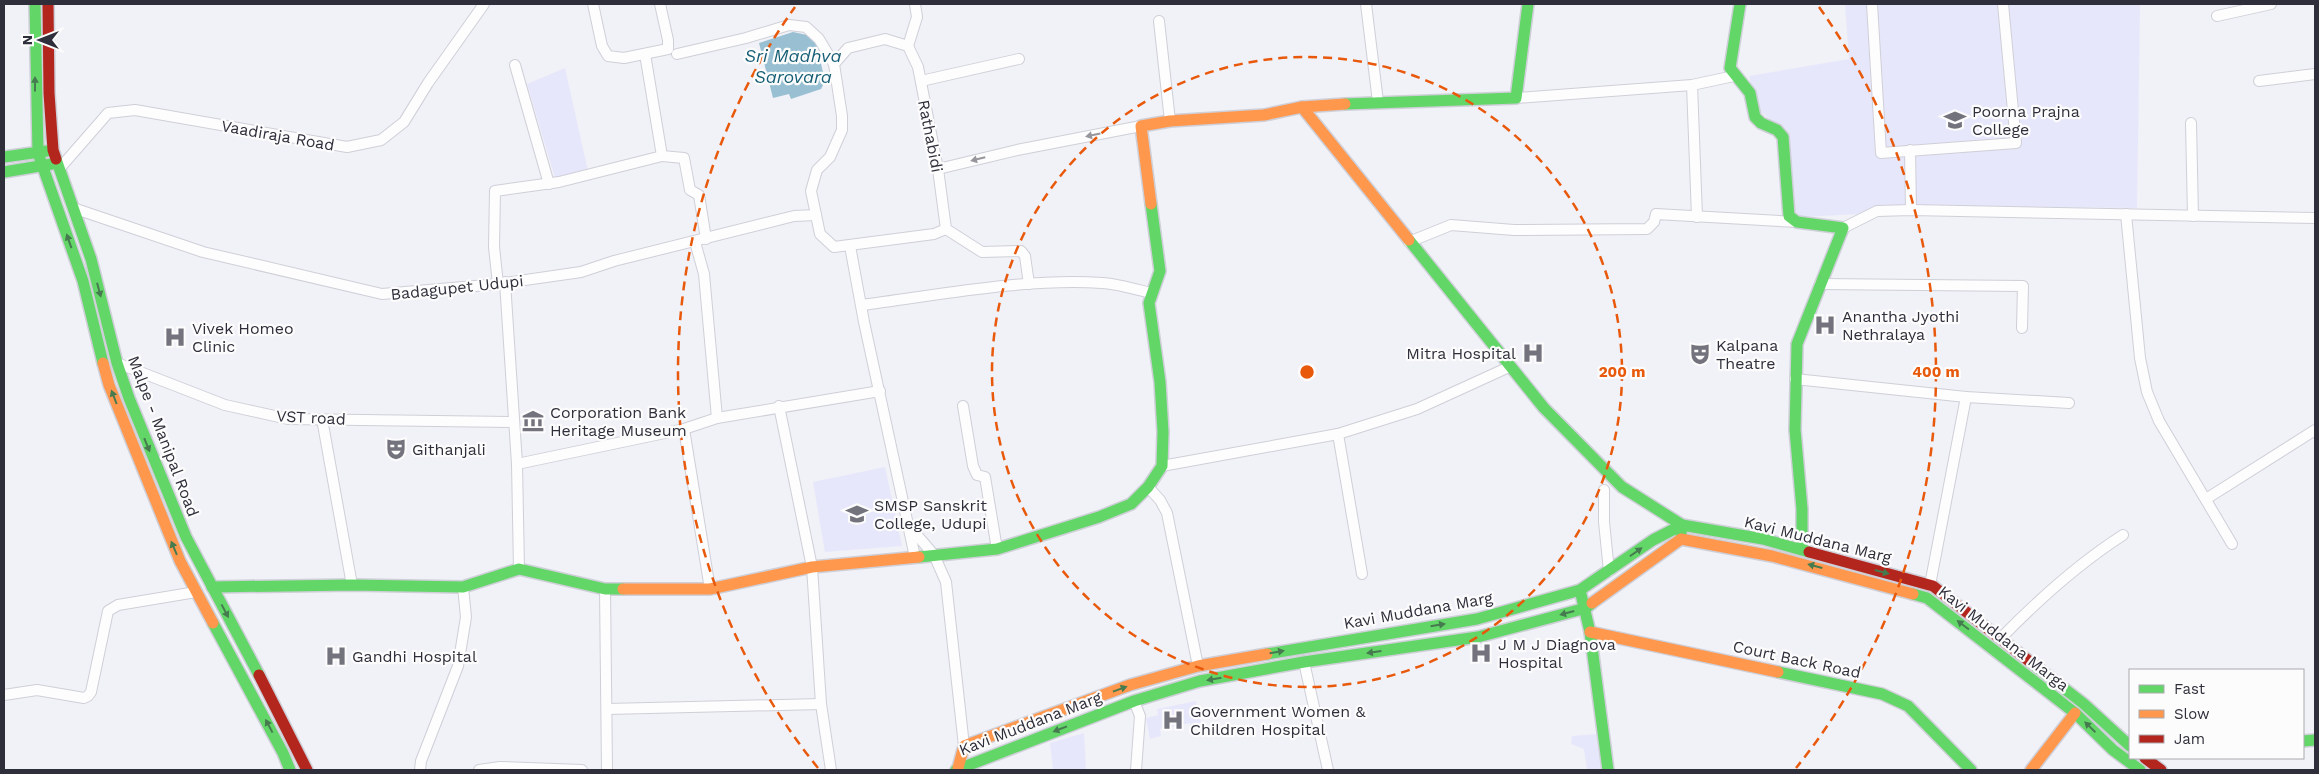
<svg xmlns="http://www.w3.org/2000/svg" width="2319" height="774" viewBox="0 0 2319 774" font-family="'Work Sans',sans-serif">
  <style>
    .built { fill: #e7e7fb }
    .water { fill: #98c0d2 }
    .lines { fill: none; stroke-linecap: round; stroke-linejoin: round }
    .street-casing { stroke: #cfcfd8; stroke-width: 12 }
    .fast-casing { stroke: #cfcfd8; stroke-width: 14 }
    .slow-casing { stroke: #cfcfd8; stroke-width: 14 }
    .jam-casing { stroke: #cfcfd8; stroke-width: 14 }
    .street { stroke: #fdfdfe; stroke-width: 10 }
    .fast { stroke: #63d668; stroke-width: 11 }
    .slow { stroke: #ff974d; stroke-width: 11 }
    .jam { stroke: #b3261e; stroke-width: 11 }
    .oneway { fill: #467a4f }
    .oneway2 { fill: #96969c }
    .ring { fill: none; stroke: #e8590c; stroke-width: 2.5; stroke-dasharray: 9 6 }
    .labels { text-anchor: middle; stroke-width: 4.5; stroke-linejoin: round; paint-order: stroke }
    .poi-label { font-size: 16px; fill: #2f2f3b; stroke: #fcfcfc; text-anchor: start }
    .street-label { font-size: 16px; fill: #2f2f3b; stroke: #fcfcfc }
    .water-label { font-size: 18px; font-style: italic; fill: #145d75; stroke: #fcfcfc }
    .centre { fill: #e8590c; stroke: #fcfcfc; stroke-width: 2.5 }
    .ring-label { font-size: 15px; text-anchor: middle; font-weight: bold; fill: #e8590c; stroke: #fcfcfc; stroke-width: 4.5; stroke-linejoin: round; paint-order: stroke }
  </style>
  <rect width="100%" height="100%" fill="#f1f1f8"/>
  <!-- built -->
  <g class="built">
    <path d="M 1845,4 L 2140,4 L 2137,208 L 1906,205 L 1860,214 L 1802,217 L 1793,210 L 1785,131 L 1758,110 L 1749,76 L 1849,59 Z"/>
    <path d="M 565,68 L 588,171 L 555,178 L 527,84 Z"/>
    <path d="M 885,467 L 902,546 L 825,552 L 813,482 Z"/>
    <path d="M 1196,701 L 1202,727 L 1192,729 L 1190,723 L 1160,729 L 1161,736 L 1150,739 L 1146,718 L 1158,715 L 1157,709 Z"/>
    <path d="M 1084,733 L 1086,770 L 1053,770 L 1050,743 Z"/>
    <path d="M 1596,734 L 1601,770 L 1587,770 L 1584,749 L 1571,744 L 1572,736 Z"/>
  </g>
  <!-- water -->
  <path class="water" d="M 793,32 L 807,35 L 816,42 L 825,81 L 821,89 L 791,99 L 789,94 L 773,98 L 759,43 Z"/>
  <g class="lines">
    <!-- street casing -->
    <g class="street-casing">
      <g id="street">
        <path d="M 593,4 L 602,46 L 608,56 L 624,58 L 668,49 L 668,40 L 660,4"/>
        <path d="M 1366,4 L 1378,102"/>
        <path d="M 1872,4 L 1881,153 L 2016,143 L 2003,4"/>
        <path d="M 2217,16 L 2271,4"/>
        <path d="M 1159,21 L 1170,121"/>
        <path d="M 885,39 L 908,46 L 918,67 L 938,169 L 946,229 L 934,234 L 834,247 L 820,234 L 811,191 L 817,170 L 830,157 L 842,130 L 842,116 L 834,64 L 848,48 Z"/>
        <path d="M 908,46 L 917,17 L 915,4"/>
        <path d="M 677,54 L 746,38 L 789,25 L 806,27 L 819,39 L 834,64"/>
        <path d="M 515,65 L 549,184"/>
        <path d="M 921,81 L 1019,59"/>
        <path d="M 2259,81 L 2315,74"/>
        <path d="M 1692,85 L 1697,217"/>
        <path d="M 1516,98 L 1692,85 L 1734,76"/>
        <path d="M 2191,123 L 2193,216"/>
        <path d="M 1910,150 L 1911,210"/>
        <path d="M 662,156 L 684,158 L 690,190 L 699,195 L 706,239"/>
        <path d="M 60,168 L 108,113 L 135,110 L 347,147 L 381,140 L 404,122 L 428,83 L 484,4"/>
        <path d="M 938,169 L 1017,150 L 1141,126"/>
        <path d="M 73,208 L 203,252 L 382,294 L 498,284 L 581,272 L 614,261 L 794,216 L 816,215"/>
        <path d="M 2126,214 L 2140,358 L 2147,392 L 2159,421 L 2232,544"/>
        <path d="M 1843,228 L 1877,211 L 1911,210 L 2315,218"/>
        <path d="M 946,229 L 982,252 L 1021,251 L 1025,256 L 1029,284"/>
        <path d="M 695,242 L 704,274 L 717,418"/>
        <path d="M 1409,242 L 1451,225 L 1514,230 L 1647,229 L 1654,222 L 1656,214 L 1797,222"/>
        <path d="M 850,246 L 864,322 L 915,557"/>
        <path d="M 505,282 L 517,464 L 519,569"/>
        <path d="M 498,284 L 494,247 L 495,191 L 559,182 L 662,156 L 645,54"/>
        <path d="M 1820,284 L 2023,286 L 2022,328"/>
        <path d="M 862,305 C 939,295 1024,278 1102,283 C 1118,284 1135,289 1151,293"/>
        <path d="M 117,363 L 225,405 L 288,419 L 513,422"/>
        <path d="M 1795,379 L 1966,397 L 2069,403"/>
        <path d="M 779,406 L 812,567 L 821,704 L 831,770"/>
        <path d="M 963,406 L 973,466 L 977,475 L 985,477 L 997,549"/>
        <path d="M 322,419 L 352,585"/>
        <path d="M 684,429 L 710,589"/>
        <path d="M 1338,434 L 1362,574"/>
        <path d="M 517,464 L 684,429 L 717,418 L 880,391"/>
        <path d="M 1162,466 L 1338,434 L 1417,409 L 1509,367"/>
        <path d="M 1148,487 L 1160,500 L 1167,513 L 1198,666"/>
        <path d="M 1604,490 L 1604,522 L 1609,571"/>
        <path d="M 2206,499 L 2315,430"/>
        <path d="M 910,527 L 934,555 L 946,582 L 964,746"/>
        <path d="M 1930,585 L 1966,397"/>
        <path d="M 605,589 L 607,770"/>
        <path d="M 2001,638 C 2039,599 2078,564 2123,535"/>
        <path d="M 1304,662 L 1328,770"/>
        <path d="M 4,695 L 37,690 L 84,698 L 88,696 L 91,692 L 108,611 L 118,605 L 196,592"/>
        <path d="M 1134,701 L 1140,716 L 1136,770"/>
        <path d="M 607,709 L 821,704"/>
        <path d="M 420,770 L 421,761 L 458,666 L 466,617 L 463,587"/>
        <path d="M 479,770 L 500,767 L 582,770"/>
      </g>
    </g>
    <!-- fast casing -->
    <g class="fast-casing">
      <g id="fast">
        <path d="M 35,4 L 38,153 L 83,281 L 103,363"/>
        <path d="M 1740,4 L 1730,68 L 1750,93 L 1755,117 L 1761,123 L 1777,130 L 1783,137 L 1789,216 L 1797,222 L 1843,228 L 1797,344 L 1795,430 L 1802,509 L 1802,549"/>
        <path d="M 1345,104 L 1516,98 L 1528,4"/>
        <path d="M 4,157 L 47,151"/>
        <path d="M 56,159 L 91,259 L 117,363 L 129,398 L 186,537 L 259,675"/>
        <path d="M 4,172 L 52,164"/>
        <path d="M 1409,240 L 1544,408 L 1622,487 L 1682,525 L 1681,534"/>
        <path d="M 919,557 L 997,549 L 1099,517 L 1131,504 L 1148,487 L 1162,466 L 1163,432 L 1160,382 L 1149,303 L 1160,271 L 1151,204"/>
        <path d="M 212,587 L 352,585 L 463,587 L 519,569 L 605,589 L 623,589"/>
        <path d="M 1580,590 L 1590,632 L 1608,770"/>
        <path d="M 1913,594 L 1927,598 L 2075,713 L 2113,750 L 2140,770"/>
        <path d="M 213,623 L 283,753 L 290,770"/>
        <path d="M 1267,654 L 1477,619 L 1580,590 L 1653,540 L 1682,525 L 1763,539 L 1809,552"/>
        <path d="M 2029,661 L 2084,704 L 2130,746"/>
        <path d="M 1778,672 L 1882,694 L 1908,706 L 1971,770"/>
        <path d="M 2303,741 L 2315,740"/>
        <path d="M 956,770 L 1134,701 L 1200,681 L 1304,662 L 1478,637 L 1586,608 L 1592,603"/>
      </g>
    </g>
    <!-- slow casing -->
    <g class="slow-casing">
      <g id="slow">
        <path d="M 1302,107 L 1409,240"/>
        <path d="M 1151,204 L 1141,126 L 1170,121 L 1264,115 L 1302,107 L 1345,104"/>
        <path d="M 103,363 L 109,385 L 180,561 L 213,623"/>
        <path d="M 623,589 L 710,589 L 812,567 L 919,557"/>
        <path d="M 1592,603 L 1681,539 L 1772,556 L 1913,594"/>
        <path d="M 1590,632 L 1778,672"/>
        <path d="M 958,768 L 964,746 L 1130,685 L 1198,666 L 1267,654"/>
        <path d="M 2031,770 L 2075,713"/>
      </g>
    </g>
    <!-- jam casing -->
    <g class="jam-casing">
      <g id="jam">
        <path d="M 48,4 L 49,93 L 53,150 L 56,159"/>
        <path d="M 1809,552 L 1933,586 L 2029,661"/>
        <path d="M 259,675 L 307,770"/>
        <path d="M 2145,758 L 2161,770"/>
      </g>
    </g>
    <!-- street -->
    <use href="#street" class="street"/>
    <!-- fast -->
    <use href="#fast" class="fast"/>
    <!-- slow -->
    <use href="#slow" class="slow"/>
    <!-- jam -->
    <use href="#jam" class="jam"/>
  </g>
  <!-- one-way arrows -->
  <defs><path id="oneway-solid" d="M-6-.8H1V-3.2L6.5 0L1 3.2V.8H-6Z" transform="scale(1.25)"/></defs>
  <g class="oneway">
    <use href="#oneway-solid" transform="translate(35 84) rotate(-90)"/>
    <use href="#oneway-solid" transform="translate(69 241) rotate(-109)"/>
    <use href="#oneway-solid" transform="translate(99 290) rotate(75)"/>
    <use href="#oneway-solid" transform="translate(114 397) rotate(-111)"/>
    <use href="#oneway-solid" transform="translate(147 445) rotate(68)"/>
    <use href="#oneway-solid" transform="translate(174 548) rotate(-113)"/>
    <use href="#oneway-solid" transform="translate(1636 552) rotate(-35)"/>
    <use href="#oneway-solid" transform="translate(1815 566) rotate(-165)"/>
    <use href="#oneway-solid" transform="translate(1882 572) rotate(15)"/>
    <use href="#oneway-solid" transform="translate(225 611) rotate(62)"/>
    <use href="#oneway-solid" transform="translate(1567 613) rotate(165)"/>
    <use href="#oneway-solid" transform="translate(1438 625) rotate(-9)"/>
    <use href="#oneway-solid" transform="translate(1963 625) rotate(-143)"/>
    <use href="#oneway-solid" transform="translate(1277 652) rotate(-10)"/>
    <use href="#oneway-solid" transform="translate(1374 652) rotate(172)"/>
    <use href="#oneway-solid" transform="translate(1214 679) rotate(170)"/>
    <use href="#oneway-solid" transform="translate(1120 689) rotate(-20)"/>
    <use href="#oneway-solid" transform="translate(269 726) rotate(-118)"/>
    <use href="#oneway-solid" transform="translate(2090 727) rotate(-136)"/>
    <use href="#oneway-solid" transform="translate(1060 729) rotate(159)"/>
  </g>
  <g class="oneway2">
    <use href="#oneway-solid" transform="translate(1093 135) rotate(168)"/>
    <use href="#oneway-solid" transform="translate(978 159) rotate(166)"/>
  </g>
  <!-- distance rings -->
  <g class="ring">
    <circle cx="1307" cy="372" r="315"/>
    <path d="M818 768A629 629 0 0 1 795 7M1819 7A629 629 0 0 1 1796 768"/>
  </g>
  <!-- icons -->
  <defs>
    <g id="university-bare" transform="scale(1.725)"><path d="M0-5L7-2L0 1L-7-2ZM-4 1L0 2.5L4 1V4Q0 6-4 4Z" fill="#73737d" stroke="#fcfcfc" stroke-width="2.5" paint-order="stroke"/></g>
    <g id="hospital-bare" transform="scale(1.725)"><path d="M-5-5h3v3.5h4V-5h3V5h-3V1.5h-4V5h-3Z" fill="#73737d" stroke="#fcfcfc" stroke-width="2.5" paint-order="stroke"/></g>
    <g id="theatre-bare" transform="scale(1.725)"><path d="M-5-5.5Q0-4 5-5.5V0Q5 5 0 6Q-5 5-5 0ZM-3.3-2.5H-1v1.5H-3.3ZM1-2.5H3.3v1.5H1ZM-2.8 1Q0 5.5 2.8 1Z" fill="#73737d" stroke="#fcfcfc" stroke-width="2.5" paint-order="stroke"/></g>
    <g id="museum-bare" transform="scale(1.725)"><path d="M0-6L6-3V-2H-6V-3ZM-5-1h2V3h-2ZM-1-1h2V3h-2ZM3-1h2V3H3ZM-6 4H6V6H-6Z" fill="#73737d" stroke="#fcfcfc" stroke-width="2.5" paint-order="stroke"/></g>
  </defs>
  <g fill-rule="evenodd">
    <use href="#university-bare" x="1955" y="120"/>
    <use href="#hospital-bare" x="1825" y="325"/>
    <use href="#hospital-bare" x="175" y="337"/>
    <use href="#hospital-bare" x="1533" y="353"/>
    <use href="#theatre-bare" x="1700" y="354"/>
    <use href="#museum-bare" x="533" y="421"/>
    <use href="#theatre-bare" x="396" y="449"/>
    <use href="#university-bare" x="857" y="514"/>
    <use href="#hospital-bare" x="1481" y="653"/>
    <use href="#hospital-bare" x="336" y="656"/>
    <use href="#hospital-bare" x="1173" y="720"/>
  </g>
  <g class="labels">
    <!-- poi labels -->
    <g class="poi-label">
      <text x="1972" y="117">Poorna Prajna<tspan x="1972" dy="18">College</tspan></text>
      <text x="1842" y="322">Anantha Jyothi<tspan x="1842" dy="18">Nethralaya</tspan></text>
      <text x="192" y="334">Vivek Homeo<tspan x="192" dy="18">Clinic</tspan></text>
      <text x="1716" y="351">Kalpana<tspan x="1716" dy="18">Theatre</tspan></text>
      <text x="1516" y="359" text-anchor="end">Mitra Hospital</text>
      <text x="550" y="418">Corporation Bank<tspan x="550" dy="18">Heritage Museum</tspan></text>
      <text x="412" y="455">Githanjali</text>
      <text x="874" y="511">SMSP Sanskrit<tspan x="874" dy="18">College, Udupi</tspan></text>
      <text x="1498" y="650">J M J Diagnova<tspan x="1498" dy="18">Hospital</tspan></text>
      <text x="352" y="662">Gandhi Hospital</text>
      <text x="1190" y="717">Government Women &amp;<tspan x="1190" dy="18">Children Hospital</tspan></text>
    </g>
    <!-- street labels -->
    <g class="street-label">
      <text transform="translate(278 135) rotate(10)" y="6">Vaadiraja Road</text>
      <text transform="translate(931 136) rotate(79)" y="6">Rathabidi</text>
      <text transform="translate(457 287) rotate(-6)" y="6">Badagupet Udupi</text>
      <text transform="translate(311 417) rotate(3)" y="6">VST road</text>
      <text transform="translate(164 436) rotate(69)" y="6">Malpe - Manipal Road</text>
      <text transform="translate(1818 539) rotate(14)" y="6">Kavi Muddana Marg</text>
      <text transform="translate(1418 610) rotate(-10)" y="6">Kavi Muddana Marg</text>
      <text transform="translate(2004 638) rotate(38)" y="6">Kavi Muddana Marga</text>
      <text transform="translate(1797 659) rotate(12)" y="6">Court Back Road</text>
      <text transform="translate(1030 723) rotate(-21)" y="6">Kavi Muddana Marg</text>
    </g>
    <!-- water labels -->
    <g class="water-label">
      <text x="793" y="62">Sri Madhva<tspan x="793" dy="21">Sarovara</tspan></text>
    </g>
  </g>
  <circle cx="1307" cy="372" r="8" class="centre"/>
  <g class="ring-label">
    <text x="1622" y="377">200 m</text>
    <text x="1936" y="377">400 m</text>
  </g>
  <!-- border -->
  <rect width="2319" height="774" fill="none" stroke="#2f2f3b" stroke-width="10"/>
  <!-- legend -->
  <rect x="2129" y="669" width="175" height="90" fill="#fcfcfc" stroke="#aaaaaf"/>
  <rect x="2139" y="685" width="25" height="8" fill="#63d668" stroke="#aaaaaf"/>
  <text x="2174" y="694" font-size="15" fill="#2f2f3b">Fast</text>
  <rect x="2139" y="710" width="25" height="8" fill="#ff974d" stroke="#aaaaaf"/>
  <text x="2174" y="719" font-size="15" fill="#2f2f3b">Slow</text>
  <rect x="2139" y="735" width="25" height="8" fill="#b3261e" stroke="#aaaaaf"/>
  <text x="2174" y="744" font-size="15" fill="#2f2f3b">Jam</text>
  <!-- north arrow -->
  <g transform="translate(40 40) rotate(270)" stroke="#fcfcfc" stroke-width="4" paint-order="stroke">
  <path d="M0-4L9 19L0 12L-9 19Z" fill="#2f2f3b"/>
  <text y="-8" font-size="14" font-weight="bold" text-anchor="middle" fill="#2f2f3b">N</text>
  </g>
</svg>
